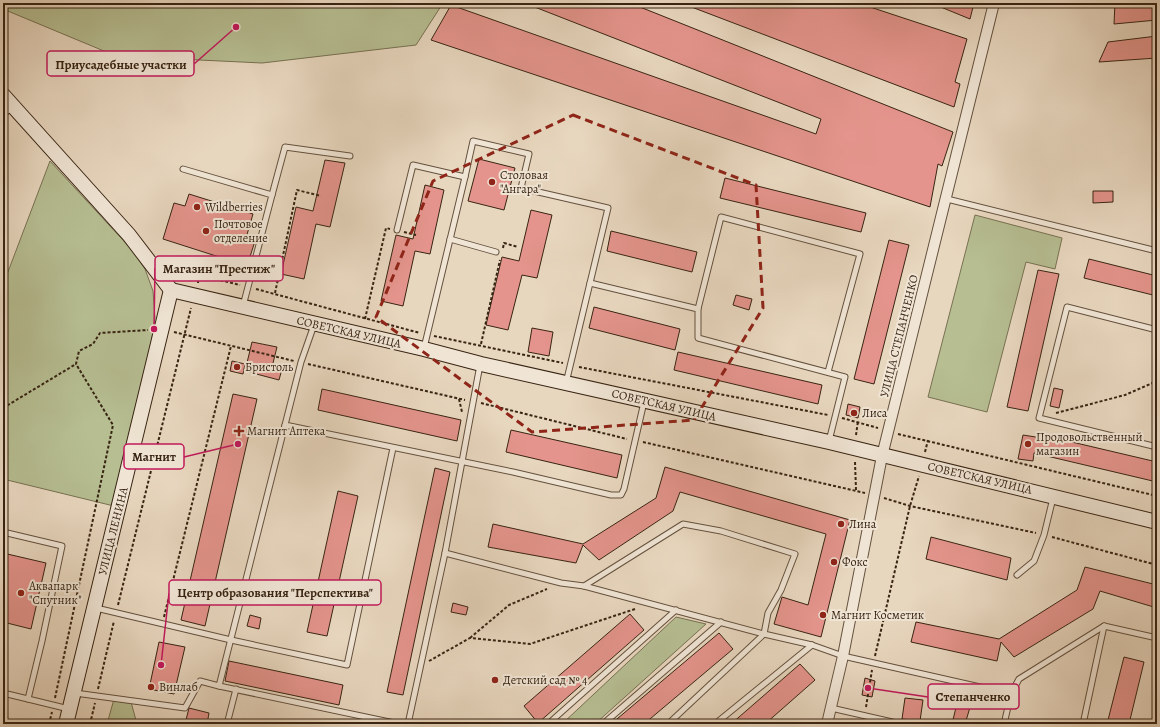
<svg xmlns="http://www.w3.org/2000/svg" width="1160" height="727" viewBox="0 0 1160 727" font-family="Alegreya,serif">
  <style>
    .green { fill: #b6be92; stroke: #777152 }
    .building { fill: #e4948c; stroke: #382413 }
    .lines { fill: none; stroke-linecap: round; stroke-linejoin: round }
    .lane-casing { stroke: #64513e; stroke-width: 7 }
    .street-casing { stroke: #64513e; stroke-width: 12 }
    .secondary-casing { stroke: #382413; stroke-width: 16 }
    .path { stroke: #382413; stroke-width: 2; stroke-dasharray: 3 2; stroke-linecap: butt }
    .lane { stroke: #f0e5d5; stroke-width: 5 }
    .street { stroke: #f0e5d5; stroke-width: 10 }
    .secondary { stroke: #f0e5d5; stroke-width: 14 }
    .marked { fill: none; stroke: #8f2418; stroke-width: 3; stroke-dasharray: 8 5; stroke-linejoin: round }
    .poi-dot { fill: #8f2418; stroke: #f0e5d5; stroke-width: 1.5 }
    .labels { text-anchor: middle; stroke-width: 4; stroke-linejoin: round; paint-order: stroke }
    .poi-label { font-size: 12px; fill: #382413; stroke: #f0e5d5; text-anchor: start }
    .street-label { font-size: 12px; fill: #382413; stroke: #f0e5d5 }
    .leader { fill: none; stroke: #c2185b; stroke-width: 1.5 }
    .callout-dot { fill: #c2185b; stroke: #f0e5d5; stroke-width: 1.5 }
    .callout { fill: #f0e5d5; stroke: #c2185b; stroke-width: 1.5 }
    .callout-label { font-size: 13px; text-anchor: middle; font-weight: bold; fill: #382413 }
  </style>
  <rect width="100%" height="100%" fill="#e8d7bf"/>
  <filter id="stains"><feTurbulence type="fractalNoise" baseFrequency=".005" numOctaves="4"/><feColorMatrix values="0 0 0 0 .2 0 0 0 0 .09 0 0 0 0 .02 0 0 0 .5 -.17"/></filter>
  <radialGradient id="worn" r=".72"><stop offset=".6" stop-color="#630" stop-opacity="0"/><stop offset="1" stop-color="#630" stop-opacity=".3"/></radialGradient>
  <!-- green -->
  <g class="green">
    <path d="M 3,3 L 443,3 L 416,45 L 262,63 L 116,56 L 3,9 Z"/>
    <path d="M 50,161 L 133,251 L 145,269 L 153,291 L 155,318 L 145,384 L 118,507 L 3,479 L 3,285 Z"/>
    <path d="M 975,215 L 1062,238 L 1055,269 L 1026,262 L 987,412 L 928,397 Z"/>
    <path d="M 676,617 L 706,624 L 595,724 L 562,724 Z"/>
    <path d="M 114,699 L 131,702 L 137,724 L 107,724 Z"/>
  </g>
  <!-- building -->
  <g class="building">
    <path d="M 630,3 L 953,132 L 942,166 L 938,164 L 930,207 L 431,40 L 451,5 L 816,134 L 821,119 L 527,4 Z"/>
    <path d="M 681,3 L 858,3 L 967,39 L 955,82 L 960,84 L 954,107 Z"/>
    <path d="M 931,3 L 974,3 L 970,19 Z"/>
    <path d="M 1115,3 L 1157,3 L 1157,20 L 1114,24 Z"/>
    <path d="M 1157,36 L 1157,58 L 1099,62 L 1108,42 Z"/>
    <path d="M 479,159 L 515,168 L 504,210 L 468,201 Z"/>
    <path d="M 325,160 L 345,163 L 330,227 L 316,224 L 304,279 L 281,274 L 296,207 L 313,211 Z"/>
    <path d="M 725,178 L 866,213 L 861,232 L 720,198 Z"/>
    <path d="M 425,185 L 444,190 L 430,254 L 415,251 L 403,306 L 381,301 L 396,235 L 413,239 Z"/>
    <path d="M 1093,191 L 1113,191 L 1113,202 L 1093,203 Z"/>
    <path d="M 189,194 L 253,214 L 246,238 L 255,241 L 248,263 L 238,263 L 163,239 L 174,203 L 185,206 Z"/>
    <path d="M 531,210 L 552,215 L 537,278 L 522,275 L 508,330 L 486,325 L 502,257 L 519,261 Z"/>
    <path d="M 611,231 L 697,252 L 692,272 L 607,251 Z"/>
    <path d="M 889,240 L 909,245 L 874,384 L 854,379 Z"/>
    <path d="M 1089,259 L 1157,276 L 1157,296 L 1084,278 Z"/>
    <path d="M 1038,270 L 1059,274 L 1028,411 L 1007,407 Z"/>
    <path d="M 736,295 L 752,299 L 749,310 L 733,305 Z"/>
    <path d="M 594,307 L 680,329 L 675,350 L 589,328 Z"/>
    <path d="M 532,328 L 553,332 L 549,356 L 528,352 Z"/>
    <path d="M 252,342 L 277,347 L 272,367 L 282,369 L 279,380 L 245,371 Z"/>
    <path d="M 678,352 L 822,385 L 818,404 L 674,370 Z"/>
    <path d="M 232,361 L 245,364 L 243,374 L 230,371 Z"/>
    <path d="M 1054,388 L 1063,390 L 1059,408 L 1050,406 Z"/>
    <path d="M 322,389 L 461,420 L 457,441 L 318,410 Z"/>
    <path d="M 233,394 L 257,399 L 205,626 L 181,620 Z"/>
    <path d="M 848,404 L 860,407 L 858,418 L 846,415 Z"/>
    <path d="M 511,430 L 622,455 L 617,478 L 506,452 Z"/>
    <path d="M 1023,435 L 1042,438 L 1042,435 L 1157,462 L 1157,482 L 1034,453 L 1033,461 L 1018,459 Z"/>
    <path d="M 665,467 L 850,520 L 821,637 L 774,624 L 782,597 L 808,605 L 826,534 L 680,492 L 673,511 L 599,560 L 583,545 L 576,563 L 488,547 L 493,524 L 583,544 L 656,498 Z"/>
    <path d="M 435,468 L 450,472 L 403,695 L 387,692 Z"/>
    <path d="M 338,491 L 358,496 L 327,636 L 307,632 Z"/>
    <path d="M 931,537 L 1011,558 L 1007,580 L 926,559 Z"/>
    <path d="M 3,553 L 46,563 L 31,629 L 3,622 Z"/>
    <path d="M 1085,567 L 1157,585 L 1157,608 L 1100,591 L 1093,609 L 1014,657 L 1001,642 L 997,661 L 911,642 L 916,622 L 999,639 L 1077,590 Z"/>
    <path d="M 453,603 L 468,607 L 466,615 L 451,612 Z"/>
    <path d="M 630,614 L 644,630 L 538,723 L 524,706 Z"/>
    <path d="M 250,615 L 261,618 L 259,629 L 247,626 Z"/>
    <path d="M 719,633 L 733,649 L 644,724 L 611,724 Z"/>
    <path d="M 159,642 L 185,647 L 174,694 L 149,689 Z"/>
    <path d="M 1124,657 L 1144,662 L 1129,724 L 1107,724 Z"/>
    <path d="M 229,661 L 343,685 L 339,705 L 225,681 Z"/>
    <path d="M 800,664 L 815,680 L 765,724 L 731,724 Z"/>
    <path d="M 865,678 L 875,681 L 872,697 L 862,695 Z"/>
    <path d="M 905,698 L 923,700 L 920,721 L 902,719 Z"/>
    <path d="M 958,699 L 971,704 L 965,724 L 952,724 Z"/>
    <path d="M 189,708 L 209,713 L 207,724 L 185,724 Z"/>
  </g>
  <g class="lines">
    <!-- lane casing -->
    <g class="lane-casing">
      <g id="lane">
        <path d="M 3,115 L 12,107"/>
        <path d="M 183,169 L 272,195 L 243,306"/>
        <path d="M 465,177 L 473,141 L 529,154 L 521,188 L 608,208 L 566,383"/>
        <path d="M 272,195 L 285,147 L 350,156"/>
        <path d="M 947,199 L 1157,251"/>
        <path d="M 397,230 L 413,165 L 465,177 L 424,348"/>
        <path d="M 450,239 L 496,252"/>
        <path d="M 590,283 L 698,309 L 698,338 L 845,377 L 829,441"/>
        <path d="M 698,309 L 721,217 L 860,254 L 828,372"/>
        <path d="M 314,325 L 301,362 L 285,425 L 513,472 L 611,495 L 621,495 L 624,489 L 644,402"/>
        <path d="M 1157,330 L 1067,307 L 1039,418 L 1157,447"/>
        <path d="M 3,532 L 62,546 L 42,641 L 28,699 L 3,693"/>
        <path d="M 445,553 L 561,583 L 584,586 L 764,634 L 812,645 L 843,656 L 1011,694 L 1004,724"/>
        <path d="M 1017,575 L 1034,561 L 1044,535 L 1053,498"/>
        <path d="M 584,586 L 683,524 L 721,531 L 795,554 L 781,590 L 768,613 L 764,634 L 668,724"/>
        <path d="M 96,608 L 231,640 L 347,665 L 393,448"/>
        <path d="M 219,686 L 399,724"/>
        <path d="M 75,693 L 185,708 L 200,681 L 219,686 L 285,425"/>
        <path d="M 1011,694 L 1019,679 L 1104,626"/>
        <path d="M 28,699 L 69,709"/>
        <path d="M 831,708 L 901,724"/>
        <path d="M 227,724 L 236,689"/>
        <path d="M 408,724 L 445,553 L 480,365"/>
        <path d="M 548,724 L 676,610"/>
        <path d="M 603,724 L 721,622"/>
        <path d="M 715,724 L 812,645"/>
        <path d="M 1083,724 L 1104,626 L 1157,638"/>
      </g>
    </g>
    <!-- street casing -->
    <g class="street-casing">
      <path id="street" d="M 827,724 L 843,656 L 882,456 L 994,3"/>
    </g>
    <!-- secondary casing -->
    <g class="secondary-casing">
      <g id="secondary">
        <path d="M 3,95 L 129,235 L 171,290"/>
        <path d="M 171,290 L 424,349 L 481,364 L 829,442 L 1157,522"/>
        <path d="M 66,724 L 171,290"/>
      </g>
    </g>
    <!-- path -->
    <g class="path">
      <path d="M 404,232 L 416,235"/>
      <path d="M 503,248 L 504,243 L 518,247"/>
      <path d="M 198,283 L 199,275 L 240,285"/>
      <path d="M 256,289 L 420,333"/>
      <path d="M 275,293 L 297,190 L 321,196"/>
      <path d="M 365,319 L 386,228 L 390,229"/>
      <path d="M 174,332 L 294,361"/>
      <path d="M 434,336 L 563,363"/>
      <path d="M 481,344 L 500,260"/>
      <path d="M 308,364 L 465,400"/>
      <path d="M 579,367 L 828,415"/>
      <path d="M 459,399 L 462,412"/>
      <path d="M 481,403 L 627,439"/>
      <path d="M 3,408 L 76,364"/>
      <path d="M 1056,413 L 1125,395 L 1157,381"/>
      <path d="M 842,418 L 878,428"/>
      <path d="M 898,434 L 1157,496"/>
      <path d="M 856,435 L 858,421"/>
      <path d="M 643,442 L 865,493"/>
      <path d="M 925,452 L 928,440"/>
      <path d="M 855,462 L 856,490"/>
      <path d="M 884,498 L 910,506 L 1036,533"/>
      <path d="M 1052,537 L 1157,565"/>
      <path d="M 118,605 L 191,308"/>
      <path d="M 164,617 L 231,346"/>
      <path d="M 470,638 L 509,605 L 547,589"/>
      <path d="M 875,656 L 910,506 L 919,476"/>
      <path d="M 429,661 L 470,638 L 530,644 L 635,609"/>
      <path d="M 98,689 L 114,621"/>
      <path d="M 55,698 L 113,425 L 76,364 L 79,351 L 93,344 L 100,333 L 148,330"/>
      <path d="M 866,707 L 872,670"/>
      <path d="M 49,724 L 52,712"/>
      <path d="M 90,724 L 95,703"/>
    </g>
    <!-- lane -->
    <use href="#lane" class="lane"/>
    <!-- street -->
    <use href="#street" class="street"/>
    <!-- secondary -->
    <use href="#secondary" class="secondary"/>
  </g>
  <!-- marked area -->
  <path class="marked" d="M 573,115 L 756,185 L 763,308 L 694,420 L 532,432 L 376,317 L 433,181 Z"/>
  <!-- markers -->
  <g class="poi-dot">
    <circle cx="492" cy="182" r="4"/>
    <circle cx="197" cy="207" r="4"/>
    <circle cx="206" cy="231" r="4"/>
    <circle cx="237" cy="367" r="4"/>
    <circle cx="854" cy="413" r="4"/>
    <path d="M237 425h4v4h4v4h-4v4h-4v-4h-4v-4h4z"/>
    <circle cx="1028" cy="444" r="4"/>
    <circle cx="841" cy="524" r="4"/>
    <circle cx="834" cy="562" r="4"/>
    <circle cx="21" cy="593" r="4"/>
    <circle cx="823" cy="615" r="4"/>
    <circle cx="495" cy="680" r="4"/>
    <circle cx="151" cy="687" r="4"/>
  </g>
  <g class="labels">
    <!-- poi labels -->
    <g class="poi-label">
      <text x="500" y="179">Столовая<tspan x="500" dy="14">"Ангара"</tspan></text>
      <text x="205" y="211">Wildberries</text>
      <text x="214" y="228">Почтовое<tspan x="214" dy="14">отделение</tspan></text>
      <text x="245" y="371">Бристоль</text>
      <text x="862" y="417">Лиса</text>
      <text x="247" y="435">Магнит Аптека</text>
      <text x="1036" y="441">Продовольственный<tspan x="1036" dy="14">магазин</tspan></text>
      <text x="849" y="528">Лина</text>
      <text x="842" y="566">Фокс</text>
      <text x="29" y="590">Аквапарк<tspan x="29" dy="14">"Спутник"</tspan></text>
      <text x="831" y="619">Магнит Косметик</text>
      <text x="503" y="684">Детский сад № 4</text>
      <text x="159" y="691">Винлаб</text>
    </g>
    <!-- street labels -->
    <g class="street-label">
      <text transform="translate(349 332) rotate(13)" y="4">СОВЕТСКАЯ УЛИЦА</text>
      <text transform="translate(899 336) rotate(-76)" y="4">УЛИЦА СТЕПАНЧЕНКО</text>
      <text transform="translate(664 405) rotate(13)" y="4">СОВЕТСКАЯ УЛИЦА</text>
      <text transform="translate(980 478) rotate(13)" y="4">СОВЕТСКАЯ УЛИЦА</text>
      <text transform="translate(113 531) rotate(-76)" y="4">УЛИЦА ЛЕНИНА</text>
    </g>
  </g>
  <!-- callouts -->
  <path class="leader" d="M236 27L194 64M154 329L155 268M238 444L184 457M161 665L169 593M868 688L928 697"/>
  <g class="callout-dot">
    <circle cx="236" cy="27" r="4"/>
    <circle cx="154" cy="329" r="4"/>
    <circle cx="238" cy="444" r="4"/>
    <circle cx="161" cy="665" r="4"/>
    <circle cx="868" cy="688" r="4"/>
  </g>
  <g class="callout">
    <rect x="47" y="51" width="147" height="25" rx="4"/>
    <rect x="155" y="256" width="128" height="25" rx="4"/>
    <rect x="124" y="444" width="60" height="25" rx="4"/>
    <rect x="169" y="580" width="212" height="25" rx="4"/>
    <rect x="928" y="684" width="91" height="25" rx="4"/>
  </g>
  <g class="callout-label">
    <text x="121" y="69">Приусадебные участки</text>
    <text x="219" y="273">Магазин "Престиж"</text>
    <text x="154" y="461">Магнит</text>
    <text x="275" y="597">Центр образования "Перспектива"</text>
    <text x="973" y="701">Степанченко</text>
  </g>
  <!-- margin -->
  <rect width="1160" height="727" fill="none" stroke="#e8d7bf" stroke-width="16"/>
  <rect x="4" y="4" width="1152" height="719" fill="none" stroke="#382413" stroke-width="2"/>
  <rect x="8" y="8" width="1144" height="711" fill="none" stroke="#382413"/>
  <rect width="100%" height="100%" filter="url(#stains)"/>
  <rect width="100%" height="100%" fill="url(#worn)"/>
</svg>
